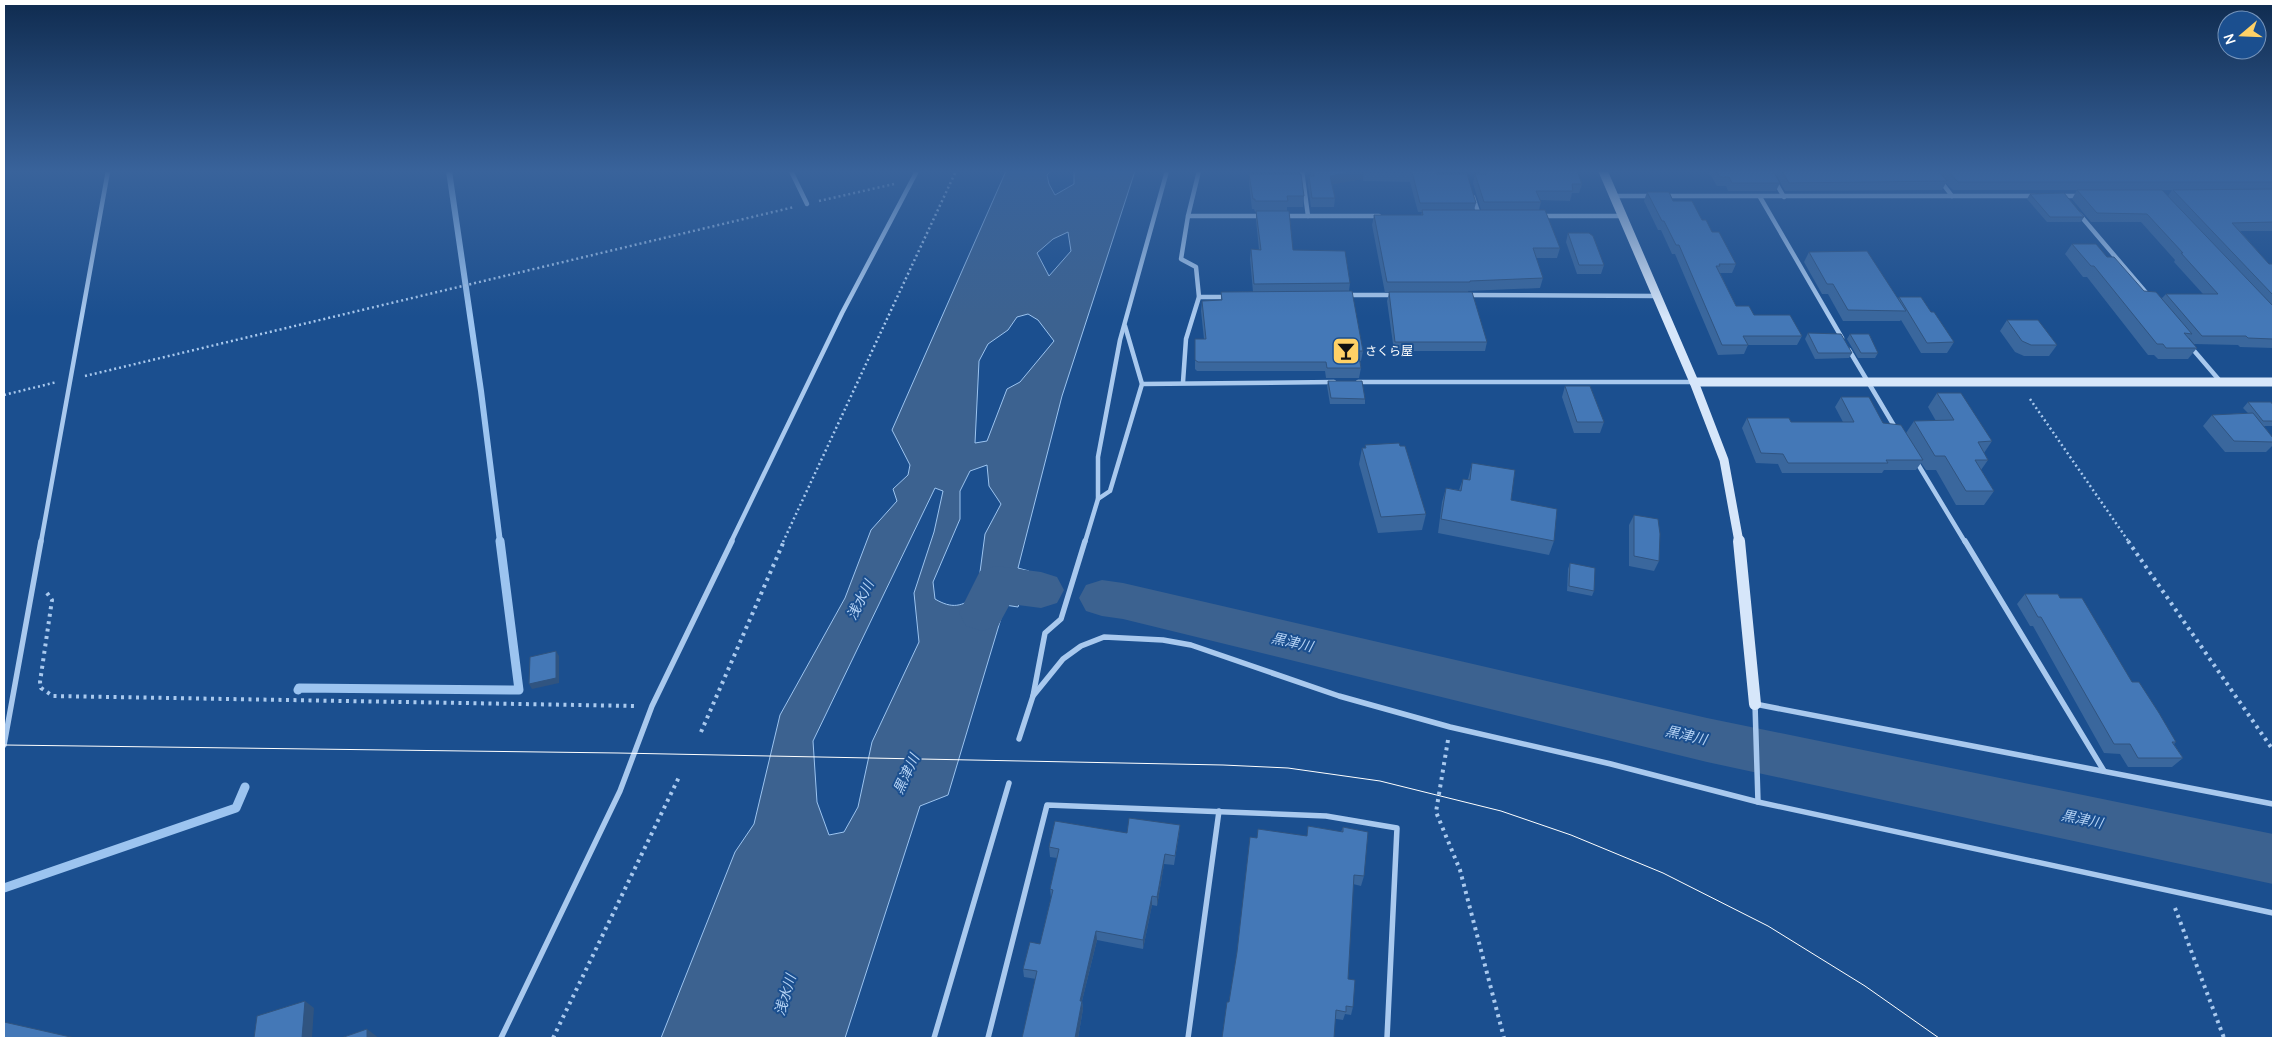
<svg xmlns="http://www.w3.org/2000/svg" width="2277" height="1042" viewBox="0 0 2277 1042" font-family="Manrope,'Noto Sans JP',sans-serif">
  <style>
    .water { fill: #3c6290; stroke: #9cc4f0; fill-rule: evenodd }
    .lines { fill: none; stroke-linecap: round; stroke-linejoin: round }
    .stream-far1 { stroke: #9cc4f0; stroke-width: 6 }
    .stream { stroke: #9cc4f0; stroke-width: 9 }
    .river { fill: #3c6290; fill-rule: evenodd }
    .path-far1 { stroke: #a9c9ee; stroke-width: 2.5; stroke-dasharray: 2 3; stroke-linecap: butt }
    .path { stroke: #a9c9ee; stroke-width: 4; stroke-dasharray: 3 4.5; stroke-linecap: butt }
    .street-far1 { stroke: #a9c9ee; stroke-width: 4.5 }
    .street { stroke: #a9c9ee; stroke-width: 5.5 }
    .secondary-far1 { stroke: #d6e6fa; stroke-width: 9 }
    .secondary { stroke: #d6e6fa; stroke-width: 12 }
    .tram { stroke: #fff; stroke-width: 1 }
    .wall { fill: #3a679d; fill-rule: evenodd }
    .shaded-wall { fill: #305480 }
    .building { fill: #4478b7; stroke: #305480 }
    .labels { text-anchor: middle; stroke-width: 4; stroke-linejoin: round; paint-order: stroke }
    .poi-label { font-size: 12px; fill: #fff; stroke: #1b4f8f; text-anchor: start }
    .water-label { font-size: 14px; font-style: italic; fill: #b5d3f5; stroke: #1b4f8f }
  </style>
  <rect width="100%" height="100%" fill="#1b4f8f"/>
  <!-- water -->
  <path class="water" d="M 1006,171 L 1051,171 L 1047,175 L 1049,184 L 1055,195 L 1074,184 L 1074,171 L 1135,171 L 1062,396 L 1018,568 L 1029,571 L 1018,607 L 1005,605 L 948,795 L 920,806 L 845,1038 L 661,1038 L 735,852 L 754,824 L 780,715 L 845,598 L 871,530 L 897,501 L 893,489 L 908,475 L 910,465 L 892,430 ZM 1068,232 L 1071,251 L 1049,276 L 1037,253 L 1053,239 ZM 1028,314 L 1038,320 L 1054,341 L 1020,382 L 1007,389 L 987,441 L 975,443 L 979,361 L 988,344 L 1008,330 L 1017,317 ZM 987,465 L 989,486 L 1001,504 L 985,534 L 977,595 C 962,607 952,609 935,599 L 933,582 L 960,519 L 960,491 L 970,471 ZM 935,488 L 943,491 L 934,532 L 914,593 L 919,642 L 872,742 L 858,807 L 844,832 L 829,835 L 817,802 L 813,741 Z"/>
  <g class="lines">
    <!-- stream-far1 -->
    <path class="stream-far1" d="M 449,171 L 481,391 L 500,542"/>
    <!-- stream -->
    <g class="stream">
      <path d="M 298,690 L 299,688 L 519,690 L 500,541"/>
      <path d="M 4,888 L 236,808 L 245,787"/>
    </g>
    <!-- river -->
    <g class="river">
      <path d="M 996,566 L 1041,572 L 1057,577 L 1064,590 L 1057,603 L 1041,608 L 1010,604 L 998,626 L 982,631 L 966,626 L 959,613 L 980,571 Z"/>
      <path d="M 1102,580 L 1123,583 L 1707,718 L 2273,834 L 2273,884 L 1707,762 L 1123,619 L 1102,616 L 1086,611 L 1079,598 L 1086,585 Z"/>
    </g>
    <!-- path-far1 -->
    <g class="path-far1">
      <path d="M 819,201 L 894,184"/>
      <path d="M 85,376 L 794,207"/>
      <path d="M 4,395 L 57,382"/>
      <path d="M 2030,399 L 2129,542"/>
      <path d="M 783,542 L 956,171"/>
    </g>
    <!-- path -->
    <g class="path">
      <path d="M 2128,541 L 2273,750"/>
      <path d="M 47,593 L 52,600 L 40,682 L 41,688 L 53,696 L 637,706"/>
      <path d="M 701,732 L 784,541"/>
      <path d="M 1448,740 L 1436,812 L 1460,870 L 1504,1038"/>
      <path d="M 2175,908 L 2224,1038"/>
      <path d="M 553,1038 L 680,775"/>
    </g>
    <!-- street-far1 -->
    <g class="street-far1">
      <path d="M 791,171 L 807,204"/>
      <path d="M 1302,171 L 1308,216"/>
      <path d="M 1769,171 L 1784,197"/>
      <path d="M 1933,171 L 1952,196"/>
      <path d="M 1614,196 L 1650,196"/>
      <path d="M 1664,196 L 2035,196"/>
      <path d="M 2061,196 L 2080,196"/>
      <path d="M 1473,197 L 1479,215"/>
      <path d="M 1760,197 L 1842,338"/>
      <path d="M 2079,214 L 2148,295"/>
      <path d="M 1188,216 L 1262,216"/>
      <path d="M 1283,216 L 1379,216"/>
      <path d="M 1540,216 L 1622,216"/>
      <path d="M 1347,295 L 1393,295"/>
      <path d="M 1467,295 L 1657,296"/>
      <path d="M 1199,297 L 1226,297"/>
      <path d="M 2190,346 L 2220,381"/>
      <path d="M 1849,350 L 1896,429"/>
      <path d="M 1183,382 L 1186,339 L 1199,297 L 1196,267 L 1181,259 L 1188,216 L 1199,171"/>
      <path d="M 1358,382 L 1694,382"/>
      <path d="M 1142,384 L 1334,382"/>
      <path d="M 1916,461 L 1965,542"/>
      <path d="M 1098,499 L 1110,491 L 1142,384 L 1125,326"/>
      <path d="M 41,542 L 108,171"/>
      <path d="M 731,542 L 842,313 L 917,171"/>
      <path d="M 1085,542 L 1098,499 L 1098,457 L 1120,340 L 1167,171"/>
    </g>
    <!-- street -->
    <g class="street">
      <path d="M 1965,541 L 2104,771"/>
      <path d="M 1033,696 L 1045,633 L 1061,619 L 1085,541"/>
      <path d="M 1019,739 L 1033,696 L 1063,659 L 1081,646 L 1104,637 L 1163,640 L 1191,645 L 1339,696 L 1450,727 L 1611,764 L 1758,802 L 2273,913"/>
      <path d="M 4,745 L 41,541"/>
      <path d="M 1758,802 L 1755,704 L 2273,804"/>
      <path d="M 501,1038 L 620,791 L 652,706 L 732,541"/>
      <path d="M 934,1038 L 1009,783"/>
      <path d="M 988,1038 L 1047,805 L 1326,816 L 1397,828 L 1387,1038"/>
      <path d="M 1188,1038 L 1219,811"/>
    </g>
    <!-- secondary-far1 -->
    <g class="secondary-far1">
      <path d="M 1603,171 L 1694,382 L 1724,460 L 1739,542"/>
      <path d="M 1694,382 L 2273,382"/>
    </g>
    <!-- secondary -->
    <path class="secondary" d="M 1739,541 L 1755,704"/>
    <!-- tram -->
    <path class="tram" d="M 4,745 L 618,753 L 1223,765 L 1288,768 L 1380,781 L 1501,811 L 1571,835 L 1663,873 L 1768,926 L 1865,986 L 1939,1038"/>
  </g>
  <!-- wall -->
  <g class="wall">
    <path d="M 1311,171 L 1436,171 L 1437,174 L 1476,203 L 1474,210 L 1481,210 L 1473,183 L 1475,174 L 1480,174 L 1479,171 L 1577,171 L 1582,184 L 1579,193 L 1572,193 L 1570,201 L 1540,200 L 1541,202 L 1539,210 L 1560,248 L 1557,258 L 1536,258 L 1543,278 L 1540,288 L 1468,291 L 1487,342 L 1485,351 L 1394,351 L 1387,301 L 1389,293 L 1385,293 L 1372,225 L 1374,215 L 1421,215 L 1422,212 L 1418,212 L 1410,182 L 1363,181 L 1363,179 L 1332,184 L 1335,198 L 1334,207 L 1311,207 L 1308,185 L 1309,176 L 1311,176 Z"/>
    <path d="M 1708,171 L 1773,171 L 1780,183 L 1776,191 L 1728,191 L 1726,186 L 1717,186 Z"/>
    <path d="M 1774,171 L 2273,171 L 2273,231 L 2240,231 L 2269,264 L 2273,264 L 2273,348 L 2240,347 L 2238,345 L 2194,344 L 2189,338 L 2188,339 L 2197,348 L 2188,359 L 2158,359 L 2154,355 L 2148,355 L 2087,277 L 2083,277 L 2065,254 L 2072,244 L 2107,257 L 2144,291 L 2162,298 L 2166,294 L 2203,294 L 2174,262 L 2175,260 L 2141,222 L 2091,222 L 2072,199 L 2077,190 L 1953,190 L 1946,183 L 1942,190 L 1785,191 ZM 2162,190 L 2172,190 L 2168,196 Z"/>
    <path d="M 1249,174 L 1304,196 L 1303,207 L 1287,207 L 1287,211 L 1293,250 L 1350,283 L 1349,291 L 1363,351 L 1361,361 L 1360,361 L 1361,368 L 1359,378 L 1326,378 L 1325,371 L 1197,371 L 1195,369 L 1195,339 L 1204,339 L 1201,311 L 1202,301 L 1221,300 L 1221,292 L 1253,292 L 1250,259 L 1251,249 L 1259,250 L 1256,220 L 1256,212 L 1255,212 L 1254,209 L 1252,209 L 1249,184 Z"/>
    <path d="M 1647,192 L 1673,201 L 1702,220 L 1712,232 L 1736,264 L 1732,273 L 1720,273 L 1736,306 L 1754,315 L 1802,336 L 1797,345 L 1748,345 L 1744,354 L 1718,355 L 1675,254 L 1672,254 L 1661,230 L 1658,230 L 1644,201 Z"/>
    <path d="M 2030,194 L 2084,217 L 2081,222 L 2047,222 L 2027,199 Z"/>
    <path d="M 1568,233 L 1604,265 L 1601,274 L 1577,274 L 1566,242 Z"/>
    <path d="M 1809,252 L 1898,299 L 1899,297 L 1931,312 L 1954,342 L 1947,353 L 1921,353 L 1901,320 L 1900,321 L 1843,321 L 1828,294 L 1822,294 L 1804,262 Z"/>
    <path d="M 2007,320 L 2057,345 L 2049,356 L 2024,356 L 2015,352 L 2000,331 Z"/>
    <path d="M 1808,333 L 1852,353 L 1849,358 L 1815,359 L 1805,339 Z"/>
    <path d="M 1850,334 L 1878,353 L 1875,358 L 1858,358 L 1847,339 Z"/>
    <path d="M 1328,381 L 1365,399 L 1365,404 L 1330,404 L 1327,386 Z"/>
    <path d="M 1565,386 L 1604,422 L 1600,433 L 1574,433 L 1562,397 Z"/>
    <path d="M 1937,393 L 1992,441 L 1984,453 L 1988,460 L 1981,470 L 1994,491 L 1984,505 L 1956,505 L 1936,470 L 1926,470 L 1921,463 L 1916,470 L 1884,470 L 1882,473 L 1782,473 L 1778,464 L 1756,463 L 1742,428 L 1747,418 L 1791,422 L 1843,422 L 1835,407 L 1841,397 L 1883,423 L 1906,433 L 1914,421 L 1936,421 L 1928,407 Z"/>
    <path d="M 2248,402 L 2273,405 L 2273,426 L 2264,426 L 2273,438 L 2273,445 L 2266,452 L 2225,452 L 2203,426 L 2212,415 L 2248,413 L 2243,408 Z"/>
    <path d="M 1365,445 L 1426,514 L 1422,530 L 1378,533 L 1359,464 L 1362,448 L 1365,448 Z"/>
    <path d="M 1472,463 L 1554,541 L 1549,555 L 1438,533 L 1442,502 L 1446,488 L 1459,490 L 1463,479 L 1468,479 Z"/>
    <path d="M 1634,515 L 1659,561 L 1654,571 L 1629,566 L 1629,525 Z"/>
    <path d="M 1570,563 L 1594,591 L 1592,596 L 1567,591 L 1568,569 Z"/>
    <path d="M 2025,594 L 2060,598 L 2132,682 L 2176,742 L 2174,744 L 2183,758 L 2172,767 L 2128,767 L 2120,754 L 2104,753 L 2033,626 L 2030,626 L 2017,604 Z"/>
    <path d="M 1180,825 L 1179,834 L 1174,865 L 1164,864 L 1157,906 L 1152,905 L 1143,949 L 1097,940 L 1082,1001 L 1083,1009 L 1078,1038 L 1022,1038 L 1036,979 L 1024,977 L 1023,969 L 1040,944 L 1051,898 L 1050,889 L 1057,858 L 1050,857 L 1049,847 L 1127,833 Z"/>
    <path d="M 1308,826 L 1341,832 L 1343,827 L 1364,876 L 1361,886 L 1353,884 L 1348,979 L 1353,1007 L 1351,1015 L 1345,1014 L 1343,1020 L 1229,1002 L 1257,838 L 1307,836 Z"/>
  </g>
  <!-- shaded-wall -->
  <g class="shaded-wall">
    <path d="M 1356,171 L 1364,171 L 1363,179 L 1329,185 L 1330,176 Z"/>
    <path d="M 556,651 L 559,656 L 559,683 L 532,689 L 529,684 Z"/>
    <path d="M 1165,854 L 1164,864 L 1157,906 L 1157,897 Z"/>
    <path d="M 1152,896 L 1152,905 L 1143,949 L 1143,940 Z"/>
    <path d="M 1096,931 L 1097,940 L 1080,1009 L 1080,1001 Z"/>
    <path d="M 305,1001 L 314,1008 L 312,1038 L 302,1038 Z"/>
    <path d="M 1082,1001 L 1083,1009 L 1078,1038 L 1075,1038 Z"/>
    <path d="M 367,1029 L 379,1038 L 367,1038 Z"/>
  </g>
  <!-- building -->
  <g class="building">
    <path d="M 1313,171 L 1356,171 L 1330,176 L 1335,198 L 1312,198 L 1309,176 L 1314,176 Z"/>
    <path d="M 1365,171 L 1436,171 L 1437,174 L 1467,174 L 1476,203 L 1420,203 L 1412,172 L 1365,172 Z"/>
    <path d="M 1485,171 L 1577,171 L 1582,184 L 1572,184 L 1573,191 L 1536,191 L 1541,202 L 1484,202 L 1475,174 L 1486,174 Z"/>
    <path d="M 1716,171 L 1773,171 L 1780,183 L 1732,183 L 1729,177 L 1720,177 Z"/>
    <path d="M 1782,171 L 1939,171 L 1947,181 L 1789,183 Z"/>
    <path d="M 1948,171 L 2273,171 L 2273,182 L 1958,182 Z"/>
    <path d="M 1249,174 L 1301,174 L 1304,196 L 1287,196 L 1288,201 L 1255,201 L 1255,199 L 1253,199 Z"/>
    <path d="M 2273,189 L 2273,222 L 2232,223 L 2269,264 L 2273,264 L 2273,295 L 2173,190 Z"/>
    <path d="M 2077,190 L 2162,190 L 2273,306 L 2273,339 L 2248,338 L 2246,336 L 2202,336 L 2166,294 L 2218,294 L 2181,253 L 2183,253 L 2147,214 L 2097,213 Z"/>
    <path d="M 1647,192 L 1669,192 L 1673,201 L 1692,201 L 1702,220 L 1706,220 L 1712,232 L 1719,232 L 1736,264 L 1719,264 L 1720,266 L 1716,266 L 1736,306 L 1749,306 L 1754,315 L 1790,315 L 1802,336 L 1743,336 L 1748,345 L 1722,345 L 1679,245 L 1676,245 L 1664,221 L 1662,221 Z"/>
    <path d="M 2064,193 L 2084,217 L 2050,217 L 2030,194 Z"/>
    <path d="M 1422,210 L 1545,210 L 1560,248 L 1533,248 L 1543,278 L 1470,281 L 1470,282 L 1387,282 L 1374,215 L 1423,215 Z"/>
    <path d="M 1256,211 L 1289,211 L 1293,250 L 1345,251 L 1350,283 L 1254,284 L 1251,249 L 1261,250 Z"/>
    <path d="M 1568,233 L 1589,233 L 1593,236 L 1604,265 L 1579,265 Z"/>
    <path d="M 2072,244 L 2096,244 L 2107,257 L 2114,257 L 2144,291 L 2156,292 L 2192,334 L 2184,333 L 2197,348 L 2166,348 L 2163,344 L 2157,344 L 2094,266 L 2091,266 Z"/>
    <path d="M 1867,251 L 1906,311 L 1848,310 L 1833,284 L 1827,284 L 1809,252 Z"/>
    <path d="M 1352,291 L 1363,351 L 1358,351 L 1361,368 L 1327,368 L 1326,362 L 1198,362 L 1195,360 L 1195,339 L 1206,339 L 1202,301 L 1222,300 L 1221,292 Z"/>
    <path d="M 1389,292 L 1472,292 L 1487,342 L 1395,342 Z"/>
    <path d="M 1899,297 L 1921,297 L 1931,312 L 1934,312 L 1954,342 L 1927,343 Z"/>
    <path d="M 2007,320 L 2038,320 L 2057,345 L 2031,345 L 2022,341 Z"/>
    <path d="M 1808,333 L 1841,334 L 1852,353 L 1818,353 Z"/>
    <path d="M 1850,334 L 1869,334 L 1878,353 L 1861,353 Z"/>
    <path d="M 1328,381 L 1362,381 L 1365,399 L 1331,398 Z"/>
    <path d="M 1565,386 L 1590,386 L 1604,422 L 1577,422 Z"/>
    <path d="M 1937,393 L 1961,393 L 1992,441 L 1978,442 L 1988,460 L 1975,460 L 1994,491 L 1966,491 L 1945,456 L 1935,456 L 1914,421 L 1954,420 Z"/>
    <path d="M 1841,397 L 1869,397 L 1883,423 L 1901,425 L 1923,460 L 1886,460 L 1888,463 L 1788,463 L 1783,454 L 1761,453 L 1747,418 L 1789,418 L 1791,422 L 1854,422 Z"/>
    <path d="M 2248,402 L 2271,402 L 2273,405 L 2273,421 L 2263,421 Z"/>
    <path d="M 2253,413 L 2273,438 L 2273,442 L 2234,441 L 2212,415 Z"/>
    <path d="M 1399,443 L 1400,446 L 1405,446 L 1426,514 L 1381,517 L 1362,448 L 1366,448 L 1365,445 Z"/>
    <path d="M 1472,463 L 1515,470 L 1511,500 L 1557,509 L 1554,541 L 1441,519 L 1446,488 L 1461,491 L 1463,479 L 1470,480 Z"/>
    <path d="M 1634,515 L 1658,519 L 1660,534 L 1659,561 L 1634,556 Z"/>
    <path d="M 1570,563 L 1595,568 L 1594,591 L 1569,586 Z"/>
    <path d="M 2025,594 L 2058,594 L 2060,598 L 2082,598 L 2132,682 L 2139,682 L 2159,713 L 2176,742 L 2172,742 L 2183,758 L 2138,758 L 2130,744 L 2114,744 L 2041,617 L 2038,617 Z"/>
    <path d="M 556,651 L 556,678 L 529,684 L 530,657 Z"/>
    <path d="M 1129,818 L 1180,825 L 1175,856 L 1165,854 L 1157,897 L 1152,896 L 1143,940 L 1096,931 L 1080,1001 L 1082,1001 L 1075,1038 L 1022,1038 L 1037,971 L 1023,969 L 1030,942 L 1040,944 L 1053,890 L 1050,889 L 1059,849 L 1049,847 L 1055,821 L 1127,833 Z"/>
    <path d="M 1308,826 L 1343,832 L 1343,827 L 1368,832 L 1364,876 L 1354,875 L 1348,979 L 1355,980 L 1353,1007 L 1346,1006 L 1346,1012 L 1336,1010 L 1334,1038 L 1222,1038 L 1227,1002 L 1229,1002 L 1237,952 L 1250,837 L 1257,838 L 1258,829 L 1307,836 Z"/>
    <path d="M 305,1001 L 302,1038 L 254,1038 L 257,1016 Z"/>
    <path d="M 4,1022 L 75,1038 L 4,1038 Z"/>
    <path d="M 367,1029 L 367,1038 L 341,1038 Z"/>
  </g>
  <!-- sky -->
  <linearGradient id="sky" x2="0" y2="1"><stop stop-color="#0f2b4f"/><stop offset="0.54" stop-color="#39639b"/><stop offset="1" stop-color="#39639b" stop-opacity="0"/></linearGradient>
  <rect width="2277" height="317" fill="url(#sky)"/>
  <!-- icons -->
  <defs>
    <g id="bar-square" transform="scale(1.4375)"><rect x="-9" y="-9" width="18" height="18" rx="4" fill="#ffd166" stroke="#1b4f8f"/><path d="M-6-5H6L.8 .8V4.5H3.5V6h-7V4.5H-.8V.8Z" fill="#111"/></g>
  </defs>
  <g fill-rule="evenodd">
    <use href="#bar-square" x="1346" y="351"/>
  </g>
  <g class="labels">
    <!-- poi labels -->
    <g class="poi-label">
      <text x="1365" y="355">さくら屋</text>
    </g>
    <!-- water labels -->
    <g class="water-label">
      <text transform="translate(860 600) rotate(-63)" y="5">浅水川</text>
      <text transform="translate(1292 642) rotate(13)" y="5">黒津川</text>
      <text transform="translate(1686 735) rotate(13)" y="5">黒津川</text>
      <text transform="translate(906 774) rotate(-65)" y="5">黒津川</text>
      <text transform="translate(2082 819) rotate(12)" y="5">黒津川</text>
      <text transform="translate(785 995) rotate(-73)" y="5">浅水川</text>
    </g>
  </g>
  <!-- border -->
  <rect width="2277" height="1042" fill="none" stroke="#ffffff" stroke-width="10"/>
  <!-- north arrow -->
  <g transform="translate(2242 35) rotate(251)"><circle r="24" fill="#1b4f8f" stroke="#7695bc"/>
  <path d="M0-4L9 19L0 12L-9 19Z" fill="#ffd166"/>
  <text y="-8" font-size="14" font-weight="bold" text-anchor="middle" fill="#ffffff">N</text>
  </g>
</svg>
